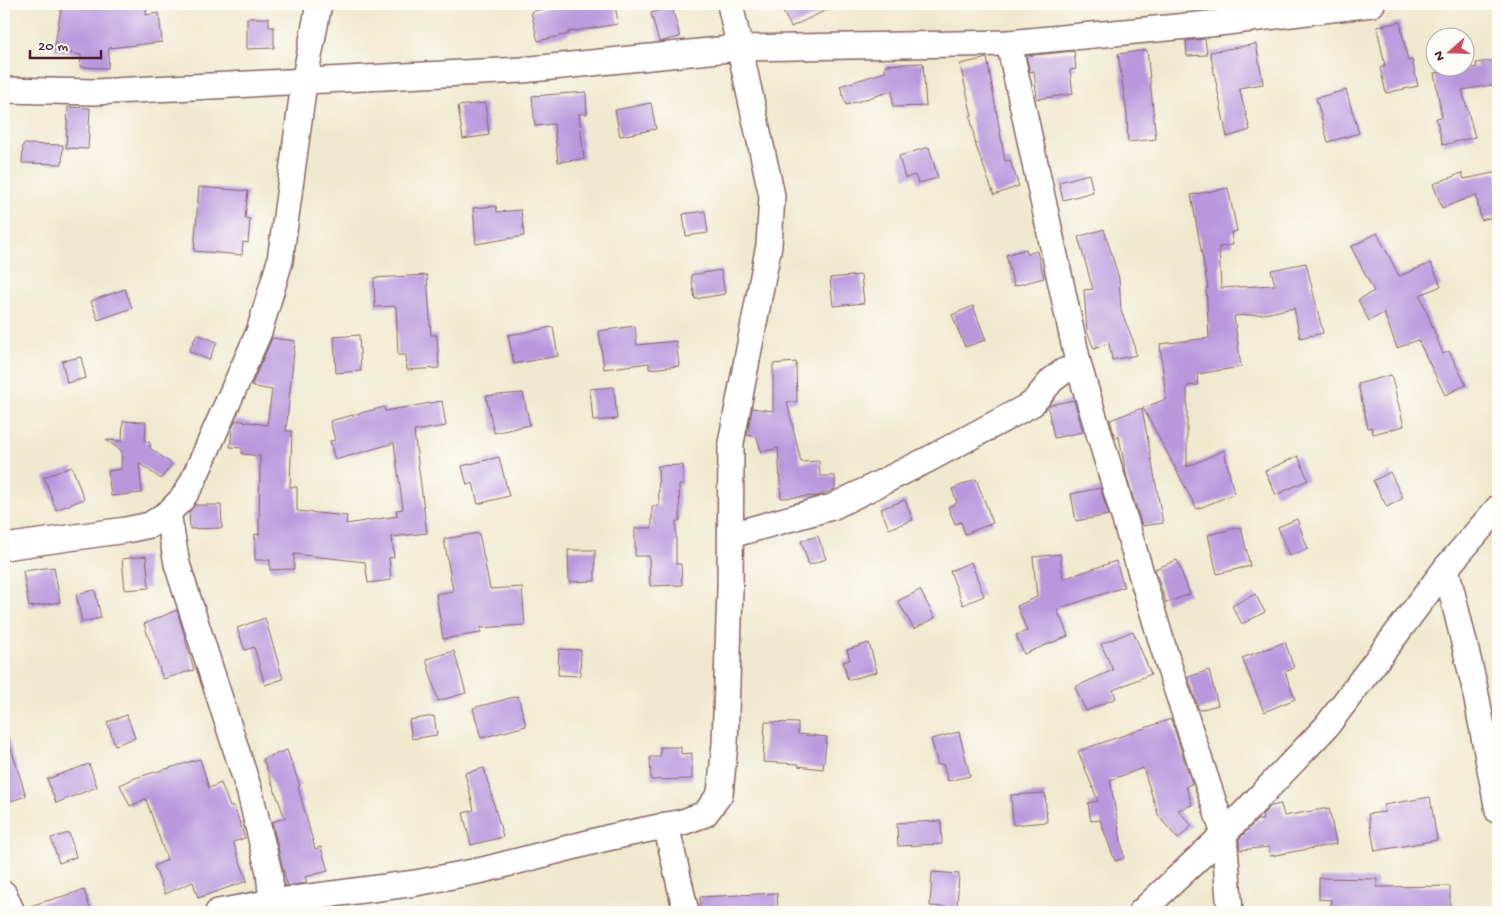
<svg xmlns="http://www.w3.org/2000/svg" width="1502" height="916" viewBox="0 0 1502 916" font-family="'Gochi Hand',sans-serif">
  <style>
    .building { fill: #b897dd }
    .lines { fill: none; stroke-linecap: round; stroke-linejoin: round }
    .minor-casing { stroke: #846564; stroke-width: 28 }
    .minor { stroke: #fff; stroke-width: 25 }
  </style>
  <rect width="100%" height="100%" fill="#fdfcf7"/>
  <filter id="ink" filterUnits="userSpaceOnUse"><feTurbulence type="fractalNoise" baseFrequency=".02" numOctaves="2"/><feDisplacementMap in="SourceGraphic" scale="10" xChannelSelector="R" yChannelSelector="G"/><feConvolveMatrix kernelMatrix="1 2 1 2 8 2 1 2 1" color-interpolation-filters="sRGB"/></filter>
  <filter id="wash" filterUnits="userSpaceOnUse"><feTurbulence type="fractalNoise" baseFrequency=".0096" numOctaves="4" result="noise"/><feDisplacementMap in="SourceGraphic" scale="20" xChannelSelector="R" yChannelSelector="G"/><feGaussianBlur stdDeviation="1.12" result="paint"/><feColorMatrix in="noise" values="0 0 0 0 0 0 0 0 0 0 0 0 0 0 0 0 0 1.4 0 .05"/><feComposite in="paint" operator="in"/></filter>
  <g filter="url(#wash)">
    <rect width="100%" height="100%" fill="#f0e8ce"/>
    <g id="blocks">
      <!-- building -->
      <g class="building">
        <path d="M 62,4 L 147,4 L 146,15 L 159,13 L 162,42 L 109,48 L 108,68 L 80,67 L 81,55 L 54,50 Z"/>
        <path d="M 562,4 L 615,4 L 618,24 L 568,32 L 569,34 L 538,41 L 531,12 Z"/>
        <path d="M 779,4 L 839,4 L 791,27 Z"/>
        <path d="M 672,7 L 680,37 L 659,42 L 651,13 Z"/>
        <path d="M 247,18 L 269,18 L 269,27 L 274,27 L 274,48 L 247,49 Z"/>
        <path d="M 1400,22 L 1408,61 L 1412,60 L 1418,86 L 1386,93 L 1380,68 L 1385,66 L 1377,27 Z"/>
        <path d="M 1205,39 L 1207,55 L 1187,56 L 1186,41 Z"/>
        <path d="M 1256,44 L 1263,84 L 1239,88 L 1250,130 L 1227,137 L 1210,52 Z"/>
        <path d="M 1147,50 L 1156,139 L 1128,142 L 1127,115 L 1118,54 Z"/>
        <path d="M 1074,51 L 1076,69 L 1070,70 L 1073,94 L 1037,99 L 1034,71 L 1030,72 L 1026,56 Z"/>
        <path d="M 987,58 L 1005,161 L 1010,160 L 1019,186 L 994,195 L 976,146 L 970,116 L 972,116 L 960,64 Z"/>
        <path d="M 1498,60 L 1498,84 L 1462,90 L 1475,137 L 1443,145 L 1436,118 L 1442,117 L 1434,73 L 1477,67 L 1476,63 Z"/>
        <path d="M 923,63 L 926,106 L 893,107 L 892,91 L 846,105 L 840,86 L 885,72 L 885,65 Z"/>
        <path d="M 1346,90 L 1359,133 L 1328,142 L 1316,98 Z"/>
        <path d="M 586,92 L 587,114 L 579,114 L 584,159 L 558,162 L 554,124 L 535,126 L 532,96 Z"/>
        <path d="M 485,103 L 489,135 L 463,139 L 458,106 Z"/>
        <path d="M 651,103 L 656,129 L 620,136 L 615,110 Z"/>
        <path d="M 68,107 L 90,108 L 88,149 L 66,148 Z"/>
        <path d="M 23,144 L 63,145 L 62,164 L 22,163 Z"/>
        <path d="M 929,147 L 938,178 L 918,183 L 915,175 L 905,178 L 899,156 Z"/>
        <path d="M 1498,172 L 1498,216 L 1481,220 L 1476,195 L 1442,208 L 1433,184 L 1462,173 L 1464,179 Z"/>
        <path d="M 1089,174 L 1093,192 L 1063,200 L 1059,182 Z"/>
        <path d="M 199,187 L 248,191 L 245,218 L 250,219 L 248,243 L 243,242 L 242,255 L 194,251 Z"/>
        <path d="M 1228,188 L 1237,231 L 1231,233 L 1233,245 L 1219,247 L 1221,288 L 1275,285 L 1271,270 L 1306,263 L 1323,333 L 1300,338 L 1294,308 L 1264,314 L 1234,316 L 1241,367 L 1197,374 L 1198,385 L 1187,386 L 1187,467 L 1224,450 L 1234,494 L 1197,509 L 1143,408 L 1166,399 L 1160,344 L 1209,338 L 1206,288 L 1208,288 L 1191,195 Z"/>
        <path d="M 496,206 L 497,212 L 521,210 L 524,236 L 476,244 L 473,208 Z"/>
        <path d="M 705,211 L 708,233 L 686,236 L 683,214 Z"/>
        <path d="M 1104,229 L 1119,279 L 1121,311 L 1133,340 L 1136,355 L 1112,360 L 1109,343 L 1094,349 L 1087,331 L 1084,290 L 1093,289 L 1078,237 Z"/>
        <path d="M 1377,233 L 1399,276 L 1431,263 L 1441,286 L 1420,295 L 1443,354 L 1449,351 L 1466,385 L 1445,395 L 1418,340 L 1397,348 L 1384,313 L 1369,321 L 1358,300 L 1374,291 L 1351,247 Z"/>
        <path d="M 1026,249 L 1027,254 L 1037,251 L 1044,278 L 1014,286 L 1006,255 Z"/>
        <path d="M 721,270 L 725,294 L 695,299 L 691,275 Z"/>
        <path d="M 427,275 L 431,335 L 437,335 L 439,368 L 407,370 L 406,355 L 398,355 L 396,306 L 375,307 L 374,278 Z"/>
        <path d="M 861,275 L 864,303 L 833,306 L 830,278 Z"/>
        <path d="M 125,289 L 132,308 L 98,320 L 91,301 Z"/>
        <path d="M 973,306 L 986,340 L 965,347 L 952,315 Z"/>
        <path d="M 635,326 L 637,345 L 676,341 L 679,366 L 649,369 L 649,363 L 604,369 L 599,331 Z"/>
        <path d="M 553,327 L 558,356 L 514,364 L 508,335 Z"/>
        <path d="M 197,334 L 217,342 L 209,360 L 189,351 Z"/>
        <path d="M 359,335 L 361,371 L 336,373 L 334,337 Z"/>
        <path d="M 272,338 L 295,341 L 286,431 L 292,431 L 290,487 L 297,487 L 297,511 L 347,516 L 346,524 L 397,516 L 396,510 L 403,509 L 394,443 L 335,460 L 330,441 L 335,440 L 330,421 L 384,407 L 385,411 L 442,401 L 446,426 L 414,431 L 427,533 L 392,537 L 394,557 L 389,558 L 391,580 L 368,583 L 365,562 L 294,554 L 294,569 L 270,570 L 270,560 L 255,560 L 255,534 L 259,535 L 260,456 L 242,454 L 242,448 L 230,447 L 232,429 L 236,420 L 267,425 L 272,390 L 251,386 Z"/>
        <path d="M 81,357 L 86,378 L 67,383 L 62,361 Z"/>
        <path d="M 796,362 L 797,402 L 787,402 L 801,462 L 819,461 L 820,476 L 835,476 L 835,489 L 818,496 L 781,498 L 778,448 L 761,452 L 757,437 L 747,435 L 752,408 L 773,411 L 773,364 Z"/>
        <path d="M 1391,375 L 1404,426 L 1373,434 L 1371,427 L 1368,428 L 1358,384 Z"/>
        <path d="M 614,387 L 617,419 L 593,421 L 590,389 Z"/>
        <path d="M 523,393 L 530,425 L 494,433 L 486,396 Z"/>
        <path d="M 1074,400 L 1083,432 L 1054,438 L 1048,408 L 1050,405 Z"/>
        <path d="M 1142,408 L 1163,523 L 1142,526 L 1127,478 L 1119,437 L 1115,438 L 1110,420 Z"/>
        <path d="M 123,421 L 146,422 L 145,442 L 150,442 L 150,448 L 172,464 L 161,479 L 139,463 L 142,493 L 111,496 L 108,471 L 121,469 L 122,451 L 106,440 L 122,441 Z"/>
        <path d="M 1298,456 L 1308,480 L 1276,495 L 1265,471 Z"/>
        <path d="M 499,457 L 509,496 L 478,504 L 473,483 L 467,485 L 462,466 Z"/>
        <path d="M 683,465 L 683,485 L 679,485 L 680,521 L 676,521 L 676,564 L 681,564 L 682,585 L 650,586 L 649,556 L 635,556 L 635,528 L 652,528 L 652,506 L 659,506 L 658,466 Z"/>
        <path d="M 72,467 L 84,499 L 56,510 L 44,477 Z"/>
        <path d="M 1390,472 L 1403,498 L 1387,507 L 1373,481 Z"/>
        <path d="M 976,479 L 993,523 L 965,534 L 961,522 L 955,524 L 948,507 L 957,503 L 952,489 Z"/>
        <path d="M 1100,488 L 1109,515 L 1076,521 L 1071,494 Z"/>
        <path d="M 905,500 L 913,520 L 889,529 L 881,509 Z"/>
        <path d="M 195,505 L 221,505 L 222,528 L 190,529 L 189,512 Z"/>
        <path d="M 1297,519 L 1308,549 L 1289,556 L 1278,527 Z"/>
        <path d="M 1241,527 L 1250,566 L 1217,574 L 1208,535 Z"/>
        <path d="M 479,533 L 490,589 L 522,587 L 525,625 L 480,628 L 481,633 L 443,639 L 436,594 L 453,591 L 444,539 Z"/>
        <path d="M 818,536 L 826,559 L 809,565 L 801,541 Z"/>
        <path d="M 568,550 L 595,550 L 595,581 L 569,582 Z"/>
        <path d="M 1060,554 L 1063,579 L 1116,561 L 1124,587 L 1057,609 L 1068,636 L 1024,654 L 1016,635 L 1027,631 L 1017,606 L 1037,597 L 1033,557 Z"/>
        <path d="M 146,556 L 149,588 L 125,590 L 122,559 Z"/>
        <path d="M 1177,560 L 1190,594 L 1166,603 L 1155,569 Z"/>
        <path d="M 971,562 L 984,596 L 963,605 L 950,571 Z"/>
        <path d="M 54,567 L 60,602 L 29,607 L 23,571 Z"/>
        <path d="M 95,590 L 101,618 L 82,622 L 76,594 Z"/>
        <path d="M 920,590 L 935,618 L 914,629 L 898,601 Z"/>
        <path d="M 1255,594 L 1265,612 L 1242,624 L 1232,606 Z"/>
        <path d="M 177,610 L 194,670 L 163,679 L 144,624 Z"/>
        <path d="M 265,618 L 283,679 L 265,685 L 254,647 L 245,650 L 237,628 Z"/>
        <path d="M 1133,631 L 1151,674 L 1113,690 L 1116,698 L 1086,711 L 1075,687 L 1113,670 L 1101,644 Z"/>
        <path d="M 1285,642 L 1294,668 L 1285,672 L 1295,699 L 1264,712 L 1242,658 Z"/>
        <path d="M 869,643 L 877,672 L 848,680 L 843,662 L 850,660 L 847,650 Z"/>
        <path d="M 559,649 L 581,650 L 580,676 L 558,675 Z"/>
        <path d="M 454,651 L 466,693 L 438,701 L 426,659 Z"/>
        <path d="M 1209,670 L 1218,705 L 1199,710 L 1188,677 Z"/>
        <path d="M 518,696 L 526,726 L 481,738 L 473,708 Z"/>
        <path d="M 127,715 L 135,738 L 115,745 L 107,722 Z"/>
        <path d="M 434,716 L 437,735 L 412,739 L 409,720 Z"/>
        <path d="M 1171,719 L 1192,784 L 1186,786 L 1192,805 L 1178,810 L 1192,826 L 1178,839 L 1159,817 L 1143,768 L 1110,780 L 1124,858 L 1115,861 L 1100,820 L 1091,821 L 1088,803 L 1098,801 L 1078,751 Z"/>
        <path d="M 765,722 L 798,723 L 798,734 L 827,737 L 823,769 L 798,766 L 799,764 L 763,762 Z"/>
        <path d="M 959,732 L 970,776 L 948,781 L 943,764 L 938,765 L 931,739 Z"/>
        <path d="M 4,739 L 8,739 L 26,796 L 4,803 Z"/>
        <path d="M 660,747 L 681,747 L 681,754 L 692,753 L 692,779 L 651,780 L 650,757 L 660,757 Z"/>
        <path d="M 287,750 L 300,786 L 298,787 L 315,849 L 321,847 L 328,871 L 305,877 L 307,883 L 287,886 L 272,822 L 285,818 L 263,759 Z"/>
        <path d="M 200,759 L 209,788 L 221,783 L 230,807 L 234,806 L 245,838 L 233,842 L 247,881 L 198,898 L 193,882 L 165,894 L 154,866 L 167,860 L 146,799 L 130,806 L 120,785 L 135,778 Z"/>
        <path d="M 89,764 L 97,787 L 56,803 L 47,779 Z"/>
        <path d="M 484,768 L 503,837 L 471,845 L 463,813 L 474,810 L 465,773 Z"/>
        <path d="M 1045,793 L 1047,822 L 1013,825 L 1011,795 Z"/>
        <path d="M 1430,797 L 1437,840 L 1375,851 L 1368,814 L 1385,812 L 1384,805 Z"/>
        <path d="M 1281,804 L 1284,816 L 1329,808 L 1336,844 L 1270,856 L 1269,847 L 1240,850 L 1239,839 L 1257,820 L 1263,820 L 1262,815 L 1271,806 Z"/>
        <path d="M 941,821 L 942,844 L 898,846 L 897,823 Z"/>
        <path d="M 69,833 L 76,857 L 59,863 L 51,838 Z"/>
        <path d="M 932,872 L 959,874 L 957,908 L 930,906 Z"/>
        <path d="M 1319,878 L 1377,879 L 1377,887 L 1450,886 L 1450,912 L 1349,912 L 1349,909 L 1331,909 L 1331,900 L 1319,899 Z"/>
        <path d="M 84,890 L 91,912 L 27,912 L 26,907 Z"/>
        <path d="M 777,893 L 778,912 L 700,912 L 700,897 Z"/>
      </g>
    </g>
  </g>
  <g filter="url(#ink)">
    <use href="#blocks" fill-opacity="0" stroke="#846564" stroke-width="1"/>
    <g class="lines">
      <!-- minor casing -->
      <g class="minor-casing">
        <g id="minor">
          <path d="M 1009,43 L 1079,367 L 1168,663 L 1224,834 L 1230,912"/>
          <path d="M 4,90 L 94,92 L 522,70 L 739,48 L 1009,43 L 1219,23 L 1372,4"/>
          <path d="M 168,513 L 177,564 L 250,793 L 269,872 L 272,902 L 275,912"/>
          <path d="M 731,535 L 832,507 L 929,459 L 1032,404 L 1052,380 L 1064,371 L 1079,367"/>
          <path d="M 4,547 L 126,530 L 150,525 L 168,513 L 182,499 L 192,483 L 259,332 L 280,261 L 304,83 L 319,4"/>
          <path d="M 1446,568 L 1474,684 L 1498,811"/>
          <path d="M 666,825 L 686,912"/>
          <path d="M 4,894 L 12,912"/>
          <path d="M 218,912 L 272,902 L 416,883 L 483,870 L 607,838 L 683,822 L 705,814 L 720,794 L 725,744 L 730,589 L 731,443 L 769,245 L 772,196 L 730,4"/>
          <path d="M 1141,912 L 1224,834 L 1326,727 L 1446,568 L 1498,508"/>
        </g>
      </g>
      <!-- minor -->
      <use href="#minor" class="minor"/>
    </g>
  </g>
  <!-- margin -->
  <rect width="1502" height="916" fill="none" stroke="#fdfcf7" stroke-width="20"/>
  <!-- north arrow -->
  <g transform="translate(1450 52) rotate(250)"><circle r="24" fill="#fdfcf7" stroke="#b5a4a5"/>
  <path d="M0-4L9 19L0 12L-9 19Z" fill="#d1495b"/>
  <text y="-8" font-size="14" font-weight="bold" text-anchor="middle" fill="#4a1f2b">N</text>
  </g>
  <!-- scale -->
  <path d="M30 50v8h71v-8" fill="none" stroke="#4a1f2b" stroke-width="2.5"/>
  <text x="38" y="50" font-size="15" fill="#4a1f2b" stroke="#fdfcf7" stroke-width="4" paint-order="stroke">20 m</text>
</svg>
